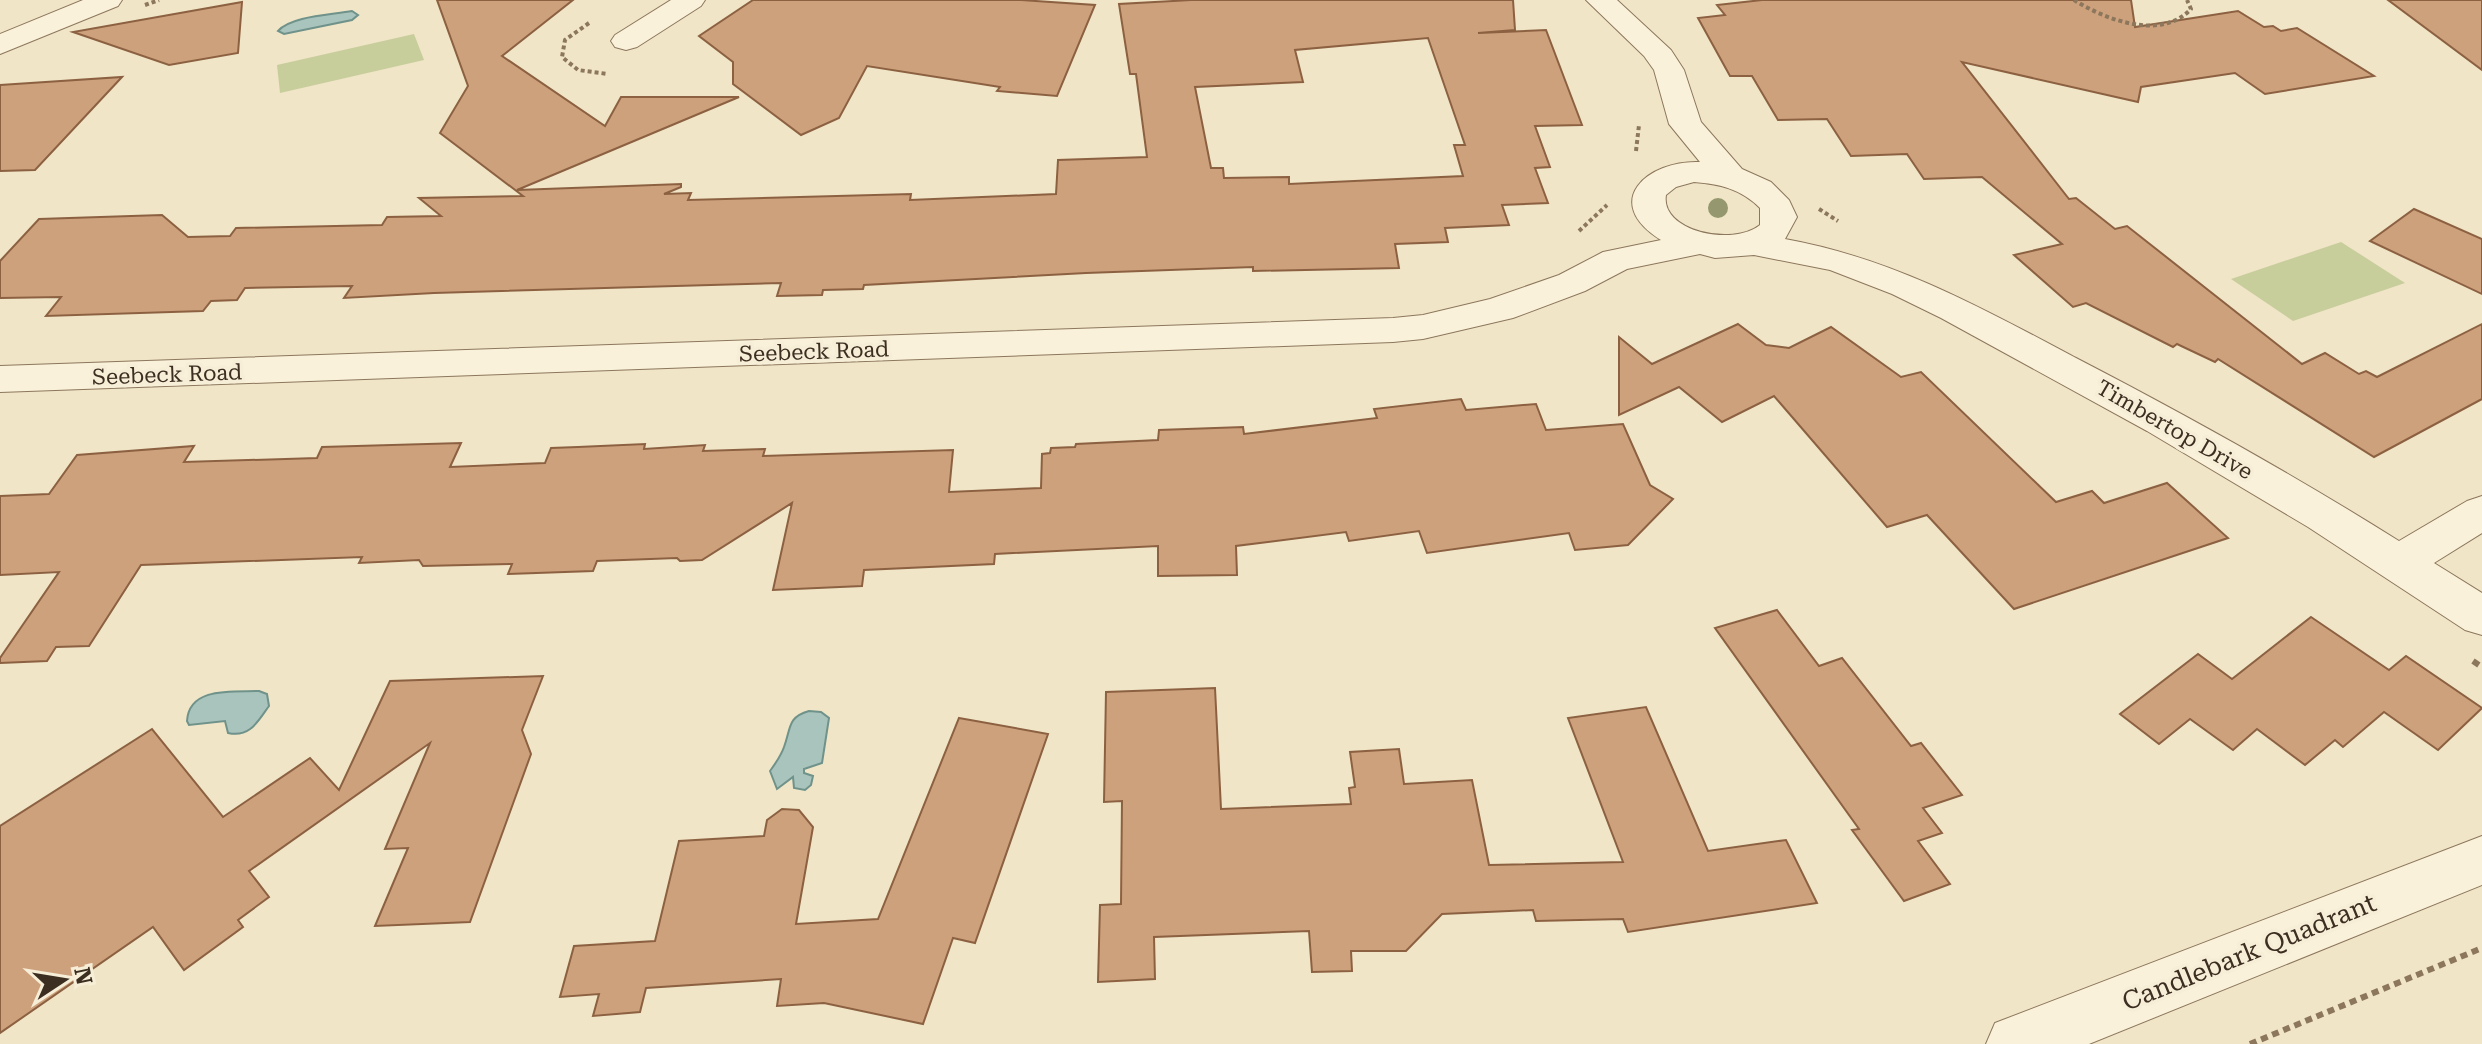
<svg xmlns="http://www.w3.org/2000/svg" width="2482" height="1044" font-family="'Roboto Serif',serif">
	<style>
		.green { fill: #c7ce9b }
		.water { fill: #a9c4bc; stroke: #6f928a; stroke-width: 2 }
		.building { fill: #cea17d; stroke: #8c6141; stroke-width: 2; fill-rule: evenodd }
		.lines { fill: none; stroke-linecap: round; stroke-linejoin: round }
		.street-casing { stroke: #8c775c; stroke-width: 2 }
		.path-far1 { stroke: #8c775c; stroke-width: 4; stroke-dasharray: 4 3; stroke-linecap: butt }
		.path { stroke: #8c775c; stroke-width: 6; stroke-dasharray: 7 5; stroke-linecap: butt }
		.street { fill: #faf1db; fill-rule: evenodd }
		.tree { fill: #95986e }
		.labels { text-anchor: middle; stroke-width: 7; stroke-linejoin: round; paint-order: stroke }
		.street-label { font-size: 22px; fill: #3c2e20; stroke: #f7eed7 }
		.near-street-label { font-size: 26px; fill: #3c2e20; stroke: #f7eed7 }
	</style>
	<rect width="100%" height="100%" fill="#f0e5c7"/>
	<g class="green">
		<path d="M 414,34 L 424,60 L 280,93 L 277,65 Z"/>
		<path d="M 2341,242 L 2405,283 L 2293,321 L 2231,279 Z"/>
	</g>
	<g class="water">
		<path d="M 352,11 L 358,15 L 352,20 L 284,34 L 278,31 C 291,16 331,15 352,11 Z"/>
		<path d="M 259,691 L 267,694 L 269,706 C 258,721 250,738 228,733 L 225,721 L 189,725 L 187,721 C 189,686 234,692 259,691 Z"/>
		<path d="M 809,711 L 821,712 L 829,718 L 822,763 L 804,769 L 804,773 L 813,776 L 811,785 L 805,790 L 794,788 L 793,777 L 777,789 L 770,771 C 775,764 781,756 784,747 C 791,729 787,717 809,711 Z"/>
	</g>
	<g class="building">
		<path d="M 437,0 L 573,0 L 502,56 L 605,126 L 621,97 L 739,97 L 517,190 L 681,184 L 681,187 L 664,194 L 691,193 L 688,200 L 911,194 L 910,200 L 1056,194 L 1058,160 L 1147,157 L 1136,74 L 1130,74 L 1119,4 L 1191,0 L 1513,0 L 1515,30 L 1478,33 L 1546,30 L 1582,125 L 1535,126 L 1550,167 L 1535,168 L 1548,203 L 1502,205 L 1509,225 L 1445,228 L 1448,242 L 1395,244 L 1399,268 L 1253,271 L 1253,267 L 1086,273 L 864,285 L 863,289 L 823,290 L 822,295 L 777,296 L 781,283 L 434,293 L 344,298 L 352,286 L 245,288 L 237,300 L 211,301 L 203,311 L 46,316 L 61,297 L 0,298 L 0,261 L 39,219 L 162,215 L 188,237 L 230,236 L 236,228 L 382,225 L 387,217 L 441,216 L 419,198 L 523,196 L 440,133 L 468,86 ZM 1428,38 L 1465,145 L 1454,145 L 1463,176 L 1289,184 L 1289,177 L 1224,178 L 1223,168 L 1211,168 L 1195,87 L 1303,82 L 1295,50 Z"/>
		<path d="M 753,0 L 1021,0 L 1095,5 L 1057,96 L 997,91 L 1000,87 L 867,66 L 839,118 L 801,135 L 733,84 L 733,62 L 699,36 Z"/>
		<path d="M 1762,0 L 2131,0 L 2135,27 L 2238,11 L 2264,27 L 2273,26 L 2281,31 L 2297,28 L 2374,76 L 2265,94 L 2235,73 L 2141,87 L 2138,102 L 1962,62 L 2069,199 L 2076,198 L 2115,229 L 2127,226 L 2302,364 L 2325,353 L 2359,374 L 2366,371 L 2377,377 L 2482,324 L 2482,399 L 2374,457 L 2218,359 L 2215,362 L 2177,344 L 2173,347 L 2086,303 L 2073,307 L 2014,255 L 2062,244 L 1982,177 L 1924,179 L 1907,154 L 1851,156 L 1827,119 L 1778,120 L 1752,76 L 1730,76 L 1698,18 L 1725,15 L 1717,5 Z"/>
		<path d="M 2388,0 L 2482,0 L 2482,70 Z"/>
		<path d="M 242,2 L 238,53 L 169,65 L 73,32 Z"/>
		<path d="M 122,77 L 35,170 L 0,171 L 0,85 Z"/>
		<path d="M 2414,209 L 2482,239 L 2482,294 L 2370,241 Z"/>
		<path d="M 1738,324 L 1766,345 L 1789,348 L 1831,327 L 1901,377 L 1921,372 L 2056,502 L 2092,491 L 2104,503 L 2167,483 L 2228,538 L 2014,609 L 1927,515 L 1887,527 L 1774,396 L 1722,422 L 1679,387 L 1619,415 L 1619,337 L 1652,364 Z"/>
		<path d="M 1461,399 L 1466,410 L 1536,404 L 1546,430 L 1623,424 L 1650,485 L 1673,499 L 1628,545 L 1575,550 L 1569,533 L 1427,553 L 1419,531 L 1349,541 L 1346,532 L 1236,546 L 1237,575 L 1158,576 L 1158,546 L 995,554 L 994,564 L 864,570 L 862,586 L 773,590 L 792,503 L 702,560 L 680,561 L 677,558 L 597,561 L 593,571 L 508,574 L 512,564 L 423,566 L 419,560 L 359,563 L 362,557 L 141,565 L 89,646 L 56,647 L 47,661 L 0,663 L 0,658 L 59,572 L 0,575 L 0,496 L 49,494 L 77,455 L 194,446 L 184,462 L 317,458 L 322,447 L 461,443 L 450,467 L 545,463 L 551,448 L 578,447 L 645,444 L 644,449 L 705,445 L 703,451 L 765,449 L 763,456 L 953,450 L 949,492 L 1041,488 L 1042,454 L 1050,453 L 1051,448 L 1075,447 L 1076,444 L 1158,440 L 1159,430 L 1243,427 L 1244,434 L 1377,418 L 1374,409 Z"/>
		<path d="M 1777,610 L 1819,666 L 1842,658 L 1911,746 L 1921,743 L 1962,795 L 1923,808 L 1942,833 L 1918,841 L 1950,884 L 1904,901 L 1852,830 L 1859,829 L 1715,628 Z"/>
		<path d="M 2311,617 L 2389,670 L 2406,656 L 2482,708 L 2438,750 L 2384,712 L 2343,747 L 2335,740 L 2305,765 L 2257,729 L 2233,750 L 2190,719 L 2159,744 L 2120,714 L 2198,654 L 2232,679 Z"/>
		<path d="M 543,676 L 522,730 L 531,754 L 470,922 L 375,926 L 408,848 L 385,849 L 430,743 L 249,871 L 269,897 L 238,920 L 243,927 L 184,970 L 153,927 L 0,1033 L 0,826 L 152,729 L 223,817 L 310,758 L 339,790 L 390,681 Z"/>
		<path d="M 1215,688 L 1221,809 L 1351,804 L 1349,788 L 1355,787 L 1350,752 L 1399,749 L 1404,784 L 1472,780 L 1489,865 L 1623,862 L 1568,718 L 1646,707 L 1708,851 L 1786,840 L 1817,903 L 1628,932 L 1623,919 L 1536,921 L 1533,910 L 1442,914 L 1406,951 L 1351,951 L 1352,971 L 1312,972 L 1309,931 L 1154,937 L 1155,979 L 1098,982 L 1100,905 L 1121,904 L 1122,801 L 1104,802 L 1106,692 Z"/>
		<path d="M 959,718 L 1048,734 L 975,943 L 953,938 L 923,1024 L 824,1003 L 777,1006 L 781,979 L 646,988 L 640,1012 L 593,1016 L 599,994 L 560,997 L 574,946 L 655,941 L 679,841 L 764,836 L 767,820 L 782,809 L 799,810 L 813,827 L 796,924 L 878,919 Z"/>
	</g>
	<g class="lines">
		<g class="street-casing">
			<g id="street">
				<path d="M 83,0 L 122,0 L 118,6 L 0,54 L 0,34 Z"/>
				<path d="M 671,0 L 705,0 L 701,6 L 637,47 L 626,50 L 615,47 L 611,41 L 615,35 Z"/>
				<path d="M 1586,0 L 1617,0 L 1671,50 L 1684,70 L 1701,122 L 1742,169 L 1771,182 L 1789,200 L 1797,217 L 1785,239 C 1892,258 1982,308 2076,358 C 2186,415 2294,475 2399,541 L 2467,501 L 2482,496 L 2482,533 L 2434,563 L 2482,593 L 2482,635 L 2465,630 L 2308,527 L 2147,431 L 1941,318 L 1892,294 L 1830,270 L 1754,255 L 1715,258 L 1700,254 L 1627,269 L 1585,291 L 1513,318 L 1423,339 L 1393,342 L 0,392 L 0,366 L 1393,318 L 1423,315 L 1490,299 L 1559,275 L 1603,252 L 1661,240 C 1600,202 1647,160 1700,162 L 1669,124 L 1654,70 L 1644,56 ZM 1694,182 C 1720,184 1741,189 1760,208 L 1760,225 C 1732,247 1660,231 1666,195 L 1676,187 Z"/>
				<path d="M 2482,836 L 2482,885 L 2089,1044 L 1986,1044 L 1995,1023 Z"/>
			</g>
		</g>
		<g class="path-far1">
			<path d="M 2074,0 C 2106,20 2161,41 2191,9 L 2187,0"/>
			<path d="M 145,5 L 159,0"/>
			<path d="M 589,23 L 565,40 L 562,57 L 578,70 L 608,74"/>
			<path d="M 1636,151 L 1639,125"/>
			<path d="M 1819,209 L 1838,221"/>
			<path d="M 1579,231 L 1607,205"/>
		</g>
		<g class="path">
			<path d="M 2473,661 L 2482,667"/>
			<path d="M 2250,1044 L 2482,948"/>
		</g>
		<use href="#street" class="street"/>
	</g>
	<circle class="tree" cx="1718" cy="208" r="10"/>
	<g class="labels">
		<g class="street-label">
			<text transform="translate(814 351) rotate(-2)" y="8">Seebeck Road</text>
			<text transform="translate(167 374) rotate(-2)" y="8">Seebeck Road</text>
			<text transform="translate(2175 429) rotate(30)" y="8">Timbertop Drive</text>
		</g>
		<g class="near-street-label">
			<text transform="translate(2249 952) rotate(-22)" y="9">Candlebark Quadrant</text>
		</g>
	</g>
	<g transform="translate(64 980) rotate(78)" stroke="#f7eed7" stroke-width="6" paint-order="stroke">
	<path d="M0-6L14 30L0 20L-14 30Z" fill="#3c2e20"/>
	<text y="-12" font-size="22" font-weight="bold" text-anchor="middle" fill="#3c2e20">N</text>
	</g>
</svg>
